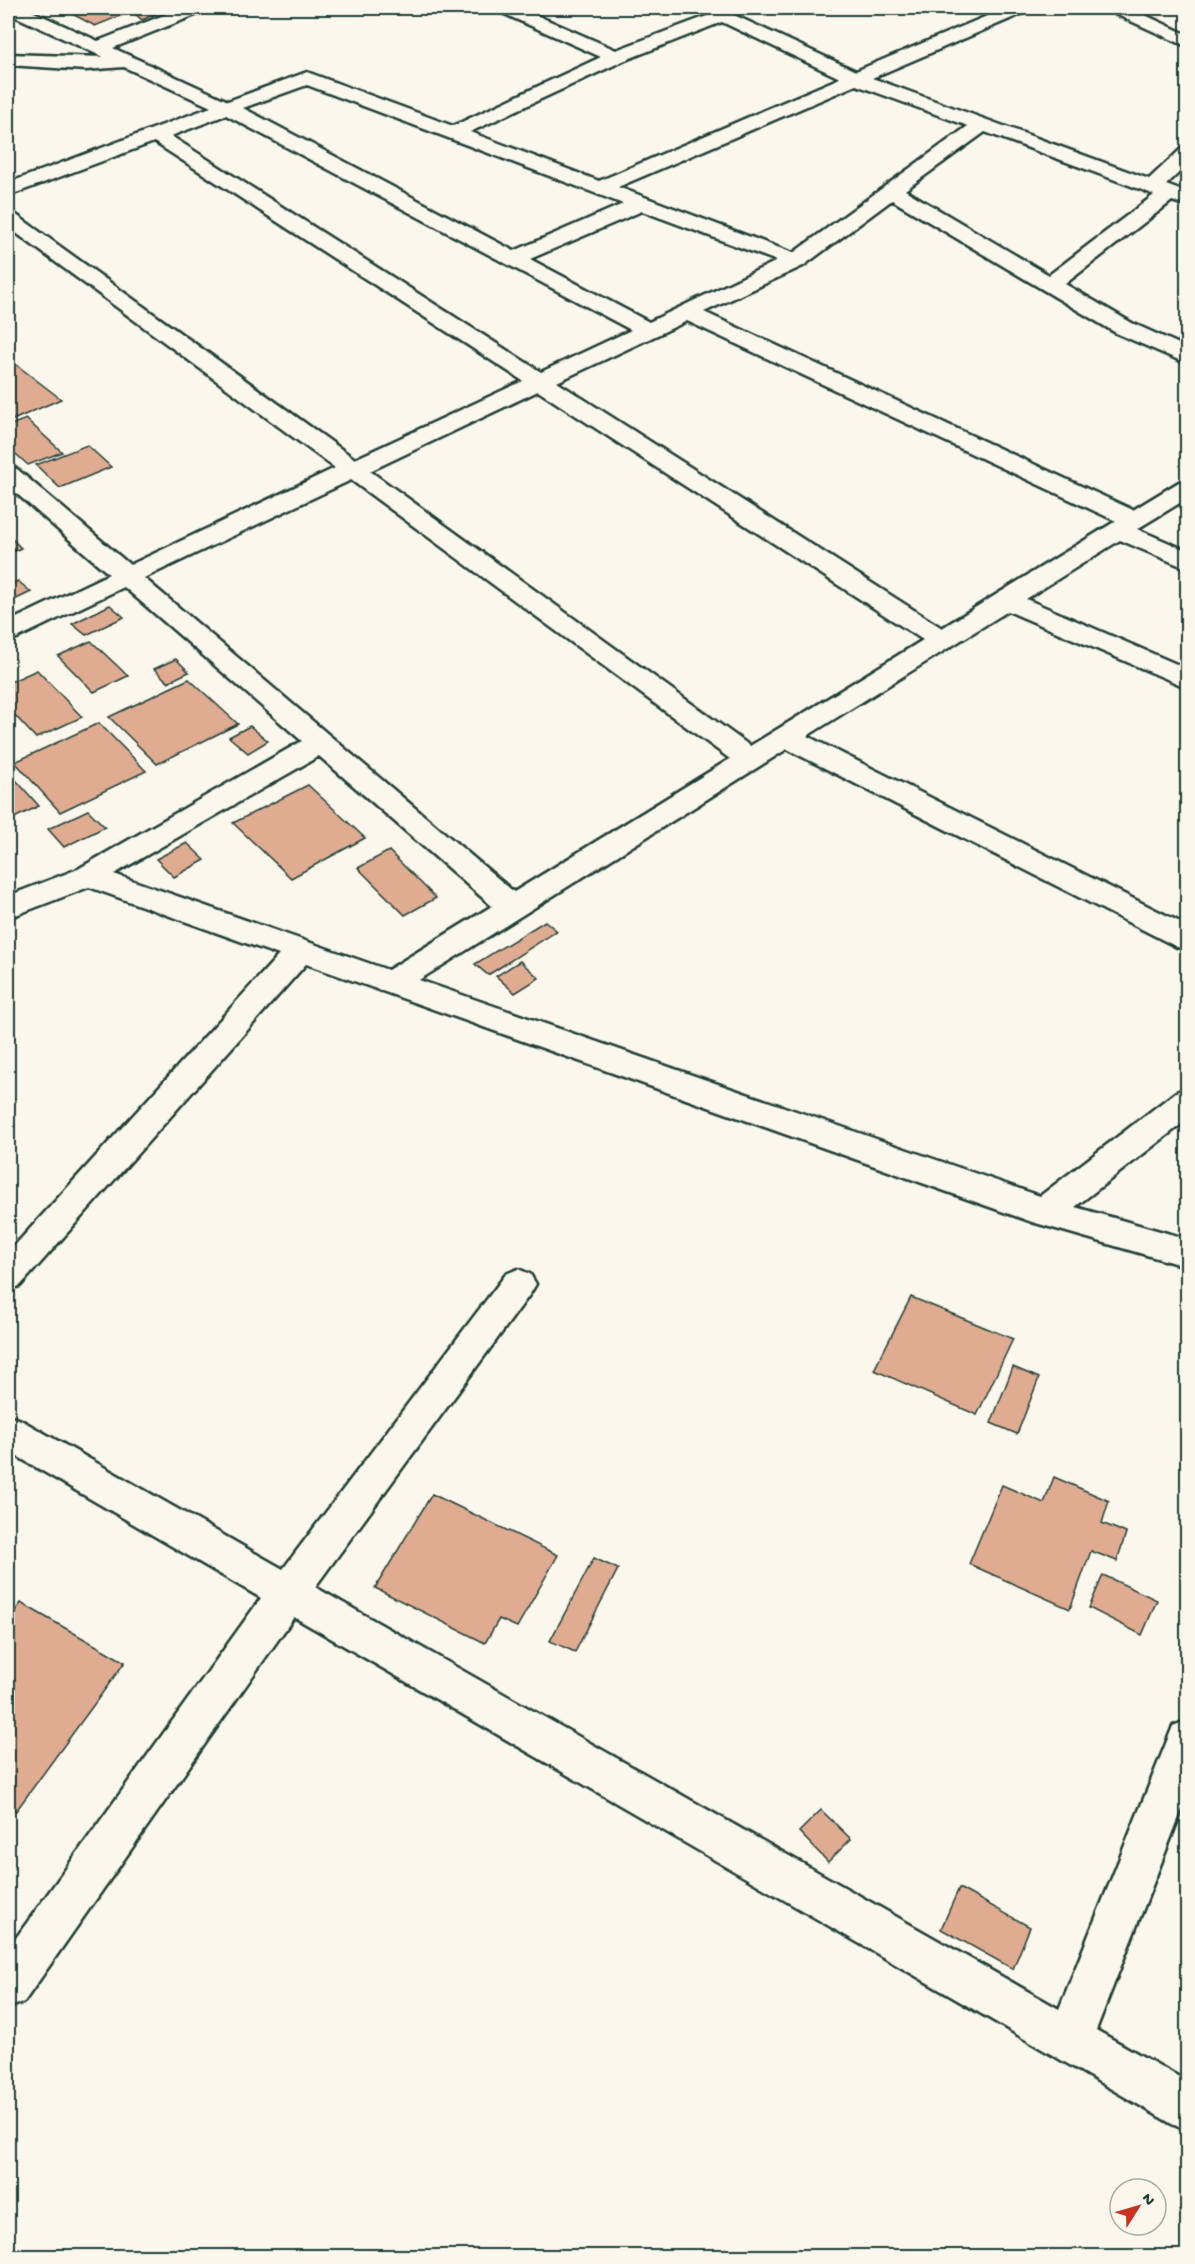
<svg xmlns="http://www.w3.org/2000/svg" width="1195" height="2264" font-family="'Gochi Hand',sans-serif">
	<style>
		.building { fill: #dfac92; stroke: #1f3d34; stroke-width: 1.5 }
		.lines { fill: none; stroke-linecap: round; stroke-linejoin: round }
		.minor-casing { stroke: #1f3d34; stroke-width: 5 }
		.minor { fill: #fbf7ec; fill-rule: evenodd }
	</style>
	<rect width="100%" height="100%" fill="#fbf7ec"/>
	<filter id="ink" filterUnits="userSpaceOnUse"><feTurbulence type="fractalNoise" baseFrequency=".0167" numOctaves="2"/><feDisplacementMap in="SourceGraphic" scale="12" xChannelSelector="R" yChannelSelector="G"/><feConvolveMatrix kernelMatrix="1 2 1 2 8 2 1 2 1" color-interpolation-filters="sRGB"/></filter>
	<g filter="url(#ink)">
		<g class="building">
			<path d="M 61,8 L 145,8 L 156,14 L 142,20 L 132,11 L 95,26 Z"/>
			<path d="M 14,363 L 61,399 L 8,422 L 8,366 Z"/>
			<path d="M 26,419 L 62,452 L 28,465 L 8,447 L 8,426 Z"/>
			<path d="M 87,445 L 111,467 L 60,488 L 36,465 Z"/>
			<path d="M 8,535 L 21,548 L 8,554 Z"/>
			<path d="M 18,581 L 31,592 L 8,603 L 8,586 Z"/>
			<path d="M 110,605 L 124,617 L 86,635 L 72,624 Z"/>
			<path d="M 91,641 L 128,676 L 94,692 L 58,656 Z"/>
			<path d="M 176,659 L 189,672 L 168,682 L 154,669 Z"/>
			<path d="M 37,670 L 82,717 L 36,738 L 8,708 L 8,683 Z"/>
			<path d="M 189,679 L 238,724 L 157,764 L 109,717 Z"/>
			<path d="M 99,723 L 146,771 L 60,812 L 15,762 Z"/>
			<path d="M 250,726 L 268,741 L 248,753 L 229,737 Z"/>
			<path d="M 8,771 L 39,806 L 8,821 Z"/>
			<path d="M 308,785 L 365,838 L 291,878 L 233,823 Z"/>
			<path d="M 88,810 L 105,827 L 64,847 L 48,829 Z"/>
			<path d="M 187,843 L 205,860 L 174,877 L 156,859 Z"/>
			<path d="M 389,851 L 436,898 L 405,915 L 358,868 Z"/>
			<path d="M 545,921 L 557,931 L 488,975 L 475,964 Z"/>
			<path d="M 520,961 L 539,978 L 515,993 L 496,976 Z"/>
			<path d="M 911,1297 L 1013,1339 L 977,1415 L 874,1370 Z"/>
			<path d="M 1013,1367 L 1039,1378 L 1017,1434 L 991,1423 Z"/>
			<path d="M 1054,1477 L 1109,1501 L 1102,1523 L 1126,1533 L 1117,1561 L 1091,1551 L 1070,1609 L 969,1564 L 1002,1485 L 1044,1503 Z"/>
			<path d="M 432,1494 L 558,1555 L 517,1627 L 499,1619 L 485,1643 L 375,1588 Z"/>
			<path d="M 594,1558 L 618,1569 L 575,1652 L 550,1641 Z"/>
			<path d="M 1103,1575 L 1157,1600 L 1142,1635 L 1089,1608 Z"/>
			<path d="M 21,1603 L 125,1662 L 16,1811 L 8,1806 L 8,1620 Z"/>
			<path d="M 821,1810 L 851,1839 L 828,1862 L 799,1832 Z"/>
			<path d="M 959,1888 L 1030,1927 L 1013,1969 L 941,1929 Z"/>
		</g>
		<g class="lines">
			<g class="minor-casing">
				<g id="minor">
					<path d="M 8,8 L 25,8 L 98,41 L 182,8 L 206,8 L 203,12 L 113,48 L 228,101 L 307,72 L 453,126 L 601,57 L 500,12 L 497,8 L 520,8 L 616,50 L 723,10 L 856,71 L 1006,8 L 1029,8 L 1026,12 L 872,78 L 1149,179 L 1181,149 L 1188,147 L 1188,164 L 1166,185 L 1188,193 L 1188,206 L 1172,201 L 1065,284 L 1132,323 L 1188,348 L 1188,364 L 1116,333 L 892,200 L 803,266 L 704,312 L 1133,510 L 1179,482 L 1188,480 L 1188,498 L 1137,529 L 1188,551 L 1188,569 L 1120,540 L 1026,599 L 1188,669 L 1188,688 L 1008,611 L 807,736 L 1188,926 L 1188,950 L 1177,947 L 787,749 L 419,980 L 1040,1196 L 1176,1092 L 1188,1088 L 1188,1119 L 1075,1207 L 1188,1239 L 1188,1267 L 1032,1222 L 306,964 L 20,1286 L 8,1290 L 8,1253 L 279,955 L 89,887 L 8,918 L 8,896 L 78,869 L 302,741 L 124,587 L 17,638 L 8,640 L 8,622 L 109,574 L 8,486 L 8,467 L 17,469 L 130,565 L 335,468 L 8,227 L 8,212 L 15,214 L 355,459 L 523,381 L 154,142 L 8,196 L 8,183 L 211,107 L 124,67 L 86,70 L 8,65 L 8,54 L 103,57 L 8,13 ZM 722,22 L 840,78 L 599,181 L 470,132 L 623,61 ZM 307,85 L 592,192 L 623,204 L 514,251 L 243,108 ZM 856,85 L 968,126 L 793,253 L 618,187 ZM 226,115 L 631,330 L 541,372 L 171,136 ZM 985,132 L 1145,191 L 1154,195 L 1049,275 L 905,190 ZM 642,211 L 777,261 L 649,322 L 530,259 ZM 687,321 L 1116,521 L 942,628 L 557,382 ZM 538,391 L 923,640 L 750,746 L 370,471 ZM 351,480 L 730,759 L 514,892 L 144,578 ZM 319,756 L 492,906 L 388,970 L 114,874 Z"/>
					<path d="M 1108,8 L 1130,8 L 1188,35 L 1188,47 L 1111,12 Z"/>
					<path d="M 518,1269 L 530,1274 L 536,1284 L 530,1294 L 315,1587 L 1059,2009 L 1173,1726 L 1188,1720 L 1188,1794 L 1096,2030 L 1188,2082 L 1188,2131 L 1172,2124 L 294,1617 L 24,2002 L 8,2008 L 8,1949 L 261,1598 L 8,1451 L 8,1416 L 21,1420 L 283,1569 L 506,1274 Z"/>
				</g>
			</g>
			<use href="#minor" class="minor"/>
		</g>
	</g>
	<rect width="1195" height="2264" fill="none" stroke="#fbf7ec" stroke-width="30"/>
	<rect x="15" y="15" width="1165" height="2234" fill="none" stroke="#1f3d34" stroke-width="2" filter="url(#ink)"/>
	<g transform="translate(1138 2207) rotate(53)"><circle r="28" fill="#fbf7ec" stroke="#a3ada2" stroke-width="1.5"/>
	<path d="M0-4.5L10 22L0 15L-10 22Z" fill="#c8321e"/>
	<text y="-9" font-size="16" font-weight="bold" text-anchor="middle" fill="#1f3d34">N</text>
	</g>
</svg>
